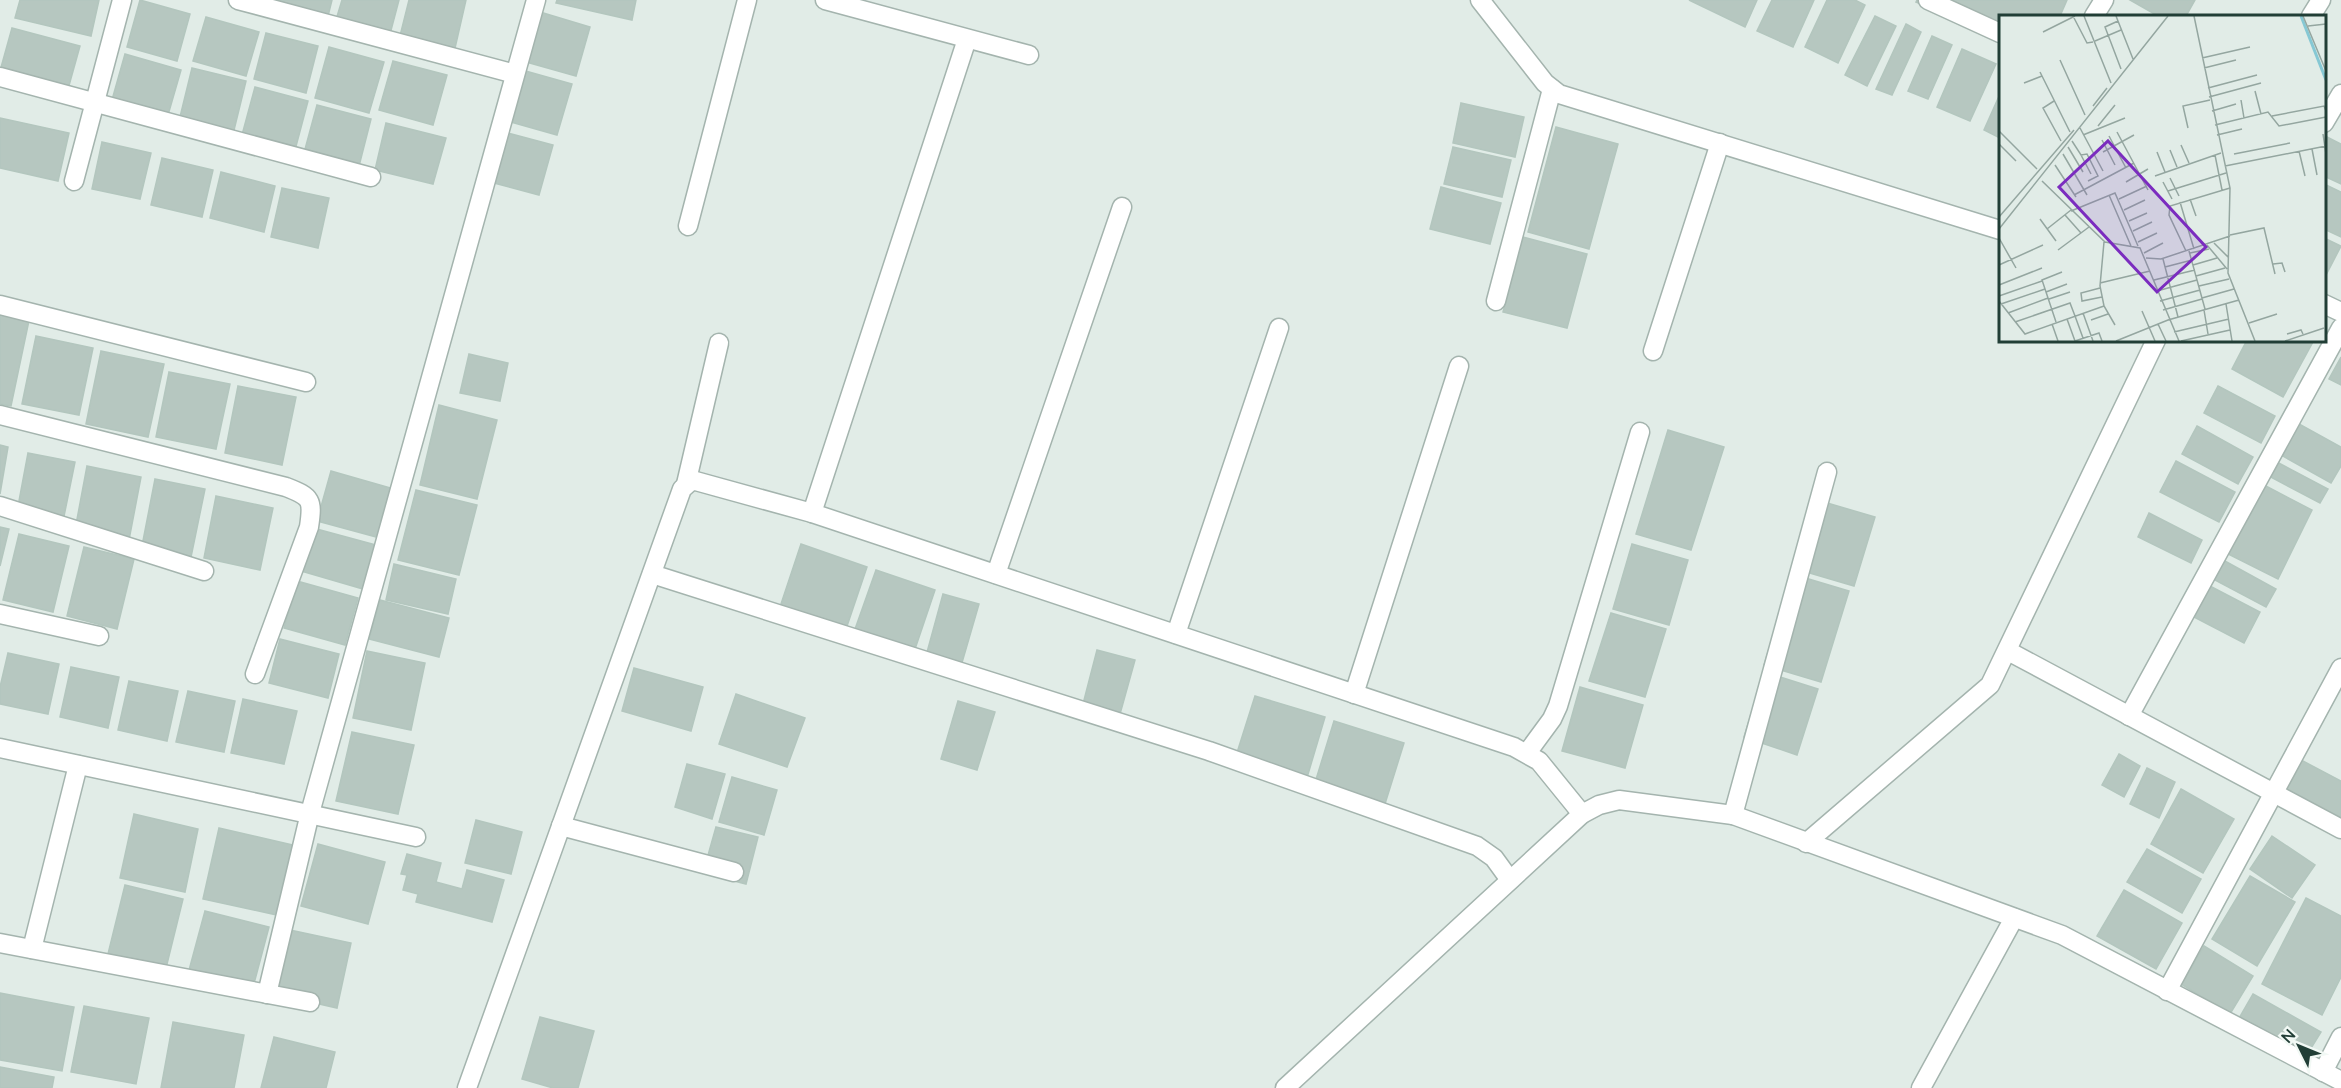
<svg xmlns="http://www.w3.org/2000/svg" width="2341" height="1088" font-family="Mulish,sans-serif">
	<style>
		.building { fill: #b6c7c0; stroke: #b3c6be; stroke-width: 1.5 }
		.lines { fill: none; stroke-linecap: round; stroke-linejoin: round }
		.minor-casing { stroke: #a4b4ae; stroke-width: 21 }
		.minor { stroke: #fff; stroke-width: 18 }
		.inset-river { fill: none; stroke: #86c8d4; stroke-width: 3 }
		.inset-road { fill: none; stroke: #94a6a0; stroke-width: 1.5 }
		.view { fill: #7b2cbf; fill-opacity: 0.15; stroke: #7b2cbf; stroke-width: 3 }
		.inset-edge { fill: none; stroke: #213e36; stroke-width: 3 }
	</style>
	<rect width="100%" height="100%" fill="#e1ece7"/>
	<g class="building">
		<path d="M 20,0 L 99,0 L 91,36 L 15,18 Z"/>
		<path d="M 140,0 L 190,14 L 177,61 L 127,47 Z"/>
		<path d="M 274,0 L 332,0 L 328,16 L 274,3 Z"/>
		<path d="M 342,0 L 399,0 L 390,34 L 336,20 Z"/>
		<path d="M 409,0 L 466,0 L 455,48 L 400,36 Z"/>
		<path d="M 557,0 L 636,0 L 632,20 L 556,3 Z"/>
		<path d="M 1689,0 L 1757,0 L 1745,27 Z"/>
		<path d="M 1772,0 L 1814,0 L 1793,47 L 1757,31 Z"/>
		<path d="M 1827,0 L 1855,0 L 1865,5 L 1838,63 L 1805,47 Z"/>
		<path d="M 1917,0 L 2067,0 L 2060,16 L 2000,16 L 2000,36 L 1916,2 Z"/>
		<path d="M 2130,0 L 2195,0 L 2186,16 L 2158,16 Z"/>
		<path d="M 540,12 L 590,27 L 576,76 L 526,62 Z"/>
		<path d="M 1875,16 L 1896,26 L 1867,86 L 1845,75 Z"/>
		<path d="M 206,17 L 259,32 L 246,76 L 193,61 Z"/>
		<path d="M 1906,24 L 1921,32 L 1892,95 L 1876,89 Z"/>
		<path d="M 12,28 L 80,46 L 68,89 L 0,71 Z"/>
		<path d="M 266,33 L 318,46 L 306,93 L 254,79 Z"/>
		<path d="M 1932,36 L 1952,45 L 1928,99 L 1908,91 Z"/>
		<path d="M 329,47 L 384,62 L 369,113 L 315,98 Z"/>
		<path d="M 1962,49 L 1996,64 L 1970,121 L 1937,107 Z"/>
		<path d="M 125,54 L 181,70 L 168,115 L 112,100 Z"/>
		<path d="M 393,61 L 447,75 L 433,125 L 379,110 Z"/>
		<path d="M 192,68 L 246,81 L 234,130 L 180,117 Z"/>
		<path d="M 522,70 L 572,84 L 557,135 L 507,121 Z"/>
		<path d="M 255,87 L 308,101 L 295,150 L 242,135 Z"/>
		<path d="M 2000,94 L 2000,138 L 1984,130 Z"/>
		<path d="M 1461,103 L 1524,117 L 1515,157 L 1453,143 Z"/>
		<path d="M 317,105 L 371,119 L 359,166 L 304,153 Z"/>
		<path d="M 0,118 L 69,133 L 58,181 L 0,168 Z"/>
		<path d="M 386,123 L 446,138 L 433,184 L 375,170 Z"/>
		<path d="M 1556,127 L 1618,144 L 1589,249 L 1528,232 Z"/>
		<path d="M 504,132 L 553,145 L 539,195 L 490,182 Z"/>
		<path d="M 2327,137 L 2341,144 L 2341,184 L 2324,176 Z"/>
		<path d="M 102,142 L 151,153 L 140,199 L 92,189 Z"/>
		<path d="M 1453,147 L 1511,160 L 1502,197 L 1444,184 Z"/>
		<path d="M 162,158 L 213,170 L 202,217 L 151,205 Z"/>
		<path d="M 221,172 L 275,186 L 264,232 L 210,218 Z"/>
		<path d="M 2324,184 L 2341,192 L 2341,237 L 2324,229 Z"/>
		<path d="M 1441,187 L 1501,203 L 1490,244 L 1430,229 Z"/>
		<path d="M 282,188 L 329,198 L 318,248 L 271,237 Z"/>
		<path d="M 1523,237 L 1587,254 L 1567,328 L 1503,312 Z"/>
		<path d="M 2324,238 L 2341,246 L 2325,277 L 2324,277 Z"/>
		<path d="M 0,305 L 31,311 L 11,406 L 0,404 Z"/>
		<path d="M 36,336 L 93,348 L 79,415 L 22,404 Z"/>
		<path d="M 2247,340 L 2314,340 L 2283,397 L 2232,369 Z"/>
		<path d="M 101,351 L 164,364 L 148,437 L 86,424 Z"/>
		<path d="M 469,354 L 508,363 L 500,401 L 460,393 Z"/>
		<path d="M 2341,357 L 2341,385 L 2329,379 Z"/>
		<path d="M 169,372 L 230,384 L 216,449 L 156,437 Z"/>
		<path d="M 238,386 L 296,397 L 282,465 L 225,453 Z"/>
		<path d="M 2218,386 L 2275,416 L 2261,443 L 2204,413 Z"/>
		<path d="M 439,405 L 497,420 L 477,499 L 420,485 Z"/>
		<path d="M 2299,424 L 2341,447 L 2341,466 L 2331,483 L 2281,455 Z"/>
		<path d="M 2197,426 L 2253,457 L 2238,484 L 2182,454 Z"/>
		<path d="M 1668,430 L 1724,447 L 1691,550 L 1636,534 Z"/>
		<path d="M 0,445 L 8,447 L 0,494 Z"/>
		<path d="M 28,453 L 75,462 L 62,526 L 16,517 Z"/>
		<path d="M 2273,460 L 2328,489 L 2320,503 L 2265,474 Z"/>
		<path d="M 2176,461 L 2235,492 L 2219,522 L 2160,492 Z"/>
		<path d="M 87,466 L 141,477 L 129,540 L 75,530 Z"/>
		<path d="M 331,471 L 394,489 L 380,538 L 317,521 Z"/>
		<path d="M 155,479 L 205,489 L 191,557 L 142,546 Z"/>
		<path d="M 2262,484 L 2312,510 L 2278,579 L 2228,554 Z"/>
		<path d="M 416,490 L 477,505 L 459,575 L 398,560 Z"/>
		<path d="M 216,496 L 273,508 L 260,570 L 204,558 Z"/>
		<path d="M 1817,500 L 1875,517 L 1854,586 L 1796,569 Z"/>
		<path d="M 2149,513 L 2202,540 L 2191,563 L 2138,537 Z"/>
		<path d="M 0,527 L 9,529 L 0,566 Z"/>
		<path d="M 313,528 L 376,545 L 363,589 L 301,571 Z"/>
		<path d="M 19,534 L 69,546 L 53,612 L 3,600 Z"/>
		<path d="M 801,544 L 867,567 L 846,629 L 780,607 Z"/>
		<path d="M 1632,544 L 1688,560 L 1669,625 L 1613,609 Z"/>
		<path d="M 84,547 L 134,559 L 117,629 L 67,616 Z"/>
		<path d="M 2223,560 L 2276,589 L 2266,607 L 2213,579 Z"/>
		<path d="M 394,564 L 456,579 L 448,614 L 386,600 Z"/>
		<path d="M 876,570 L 935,590 L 914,652 L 854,632 Z"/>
		<path d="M 1792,574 L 1849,591 L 1821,682 L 1764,665 Z"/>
		<path d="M 297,581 L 358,598 L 345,645 L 284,628 Z"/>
		<path d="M 2206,584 L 2260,612 L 2244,643 L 2190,615 Z"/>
		<path d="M 943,594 L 979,604 L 961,666 L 926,656 Z"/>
		<path d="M 380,600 L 449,618 L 439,657 L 369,639 Z"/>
		<path d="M 1611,613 L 1666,629 L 1645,697 L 1589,681 Z"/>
		<path d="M 280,639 L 339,654 L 328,698 L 269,683 Z"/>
		<path d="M 1097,650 L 1135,660 L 1120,714 L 1083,704 Z"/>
		<path d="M 367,651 L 425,663 L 411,730 L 353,718 Z"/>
		<path d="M 8,653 L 59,664 L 48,714 L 0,704 L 0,687 Z"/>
		<path d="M 71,667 L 119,677 L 108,728 L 60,717 Z"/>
		<path d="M 634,668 L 703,687 L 691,731 L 622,711 Z"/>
		<path d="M 1764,672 L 1818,689 L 1797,755 L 1744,737 Z"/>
		<path d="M 129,681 L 178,691 L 167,741 L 118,730 Z"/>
		<path d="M 1580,687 L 1643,705 L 1625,768 L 1562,751 Z"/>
		<path d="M 188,691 L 235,701 L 224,752 L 176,742 Z"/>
		<path d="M 736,694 L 805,718 L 787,767 L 719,744 Z"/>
		<path d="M 1255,696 L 1325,717 L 1306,781 L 1235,759 Z"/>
		<path d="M 243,699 L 297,711 L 284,764 L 231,753 Z"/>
		<path d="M 958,701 L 995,712 L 977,770 L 941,759 Z"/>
		<path d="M 1334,721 L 1404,743 L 1384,807 L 1314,786 Z"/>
		<path d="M 352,732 L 414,745 L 398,814 L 336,801 Z"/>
		<path d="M 2119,754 L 2140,766 L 2124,797 L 2102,785 Z"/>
		<path d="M 2301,760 L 2341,781 L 2341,816 L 2333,832 L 2278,804 Z"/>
		<path d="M 687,764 L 725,774 L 712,819 L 675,807 Z"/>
		<path d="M 2147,768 L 2175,782 L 2159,818 L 2130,804 Z"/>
		<path d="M 732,777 L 777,790 L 764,835 L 719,822 Z"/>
		<path d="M 2181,789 L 2234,819 L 2203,873 L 2151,844 Z"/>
		<path d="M 134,814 L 198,829 L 185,892 L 120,878 Z"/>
		<path d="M 476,820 L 522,832 L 511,874 L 465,863 Z"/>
		<path d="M 716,827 L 758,837 L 746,884 L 703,873 Z"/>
		<path d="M 219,828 L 293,845 L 277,915 L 203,899 Z"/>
		<path d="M 2272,836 L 2315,865 L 2292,898 L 2250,869 Z"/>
		<path d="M 318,844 L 385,862 L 368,924 L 301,906 Z"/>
		<path d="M 2147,849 L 2201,879 L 2182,913 L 2127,882 Z"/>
		<path d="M 407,854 L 441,863 L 436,882 L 462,889 L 467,870 L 504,880 L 492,922 L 416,902 L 418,894 L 403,890 L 407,875 L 401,874 Z"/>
		<path d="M 2250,876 L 2295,902 L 2257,966 L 2212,939 Z"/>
		<path d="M 125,885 L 183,899 L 166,968 L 108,954 Z"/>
		<path d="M 2124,890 L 2182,923 L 2156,969 L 2097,936 Z"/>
		<path d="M 2306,898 L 2341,916 L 2341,977 L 2322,1015 L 2262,984 Z"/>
		<path d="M 205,911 L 269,927 L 252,991 L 188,974 Z"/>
		<path d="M 290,930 L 351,943 L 337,1008 L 275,994 Z"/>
		<path d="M 2204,946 L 2253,976 L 2230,1014 L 2181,984 Z"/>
		<path d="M 0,993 L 74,1007 L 62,1071 L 0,1060 Z"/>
		<path d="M 2253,994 L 2321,1032 L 2305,1058 L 2238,1020 Z"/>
		<path d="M 84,1006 L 149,1018 L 136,1084 L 71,1072 Z"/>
		<path d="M 540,1017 L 594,1031 L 578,1088 L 553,1088 L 522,1079 Z"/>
		<path d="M 173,1022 L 244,1035 L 234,1088 L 161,1088 Z"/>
		<path d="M 274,1037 L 335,1052 L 326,1088 L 261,1088 Z"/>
		<path d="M 0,1067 L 54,1077 L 52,1088 L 0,1088 Z"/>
	</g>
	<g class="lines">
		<g class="minor-casing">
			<g id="minor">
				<path d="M 238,0 L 515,74"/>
				<path d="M 825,0 L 1029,55"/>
				<path d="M 1480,0 L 1545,83 L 1559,94 L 2000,230"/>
				<path d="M 1928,0 L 2000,33"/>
				<path d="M 2094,16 L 2104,0"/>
				<path d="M 2311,16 L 2321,0"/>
				<path d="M 0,77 L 371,177"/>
				<path d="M 2324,123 L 2341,94"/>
				<path d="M 74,181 L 122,0"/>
				<path d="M 688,226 L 747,0"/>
				<path d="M 1496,301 L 1552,89"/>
				<path d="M 2324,304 L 2341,312"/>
				<path d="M 0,305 L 306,382"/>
				<path d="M 1653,351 L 1720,143"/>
				<path d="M 0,415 L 286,487 C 312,497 313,500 309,527 L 255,674"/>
				<path d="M 686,484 L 719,343"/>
				<path d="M 0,506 L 204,571"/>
				<path d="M 812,513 L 967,39"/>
				<path d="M 652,574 L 1209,751 L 1477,846 L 1494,858 L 1510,880"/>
				<path d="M 996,574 L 1122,207"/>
				<path d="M 0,614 L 99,636"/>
				<path d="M 1176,634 L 1279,328"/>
				<path d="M 2008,651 L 2341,829"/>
				<path d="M 1354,694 L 1459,366"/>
				<path d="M 2129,716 L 2341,328"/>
				<path d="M 0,748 L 416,837"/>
				<path d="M 1527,753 L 1552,719 L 1558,706 L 1640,432"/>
				<path d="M 1733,815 L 1827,472"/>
				<path d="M 561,826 L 734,872"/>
				<path d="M 1806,843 L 1990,685 L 2156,340"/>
				<path d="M 0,943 L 310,1002"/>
				<path d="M 32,949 L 78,765"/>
				<path d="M 2167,991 L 2341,668"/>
				<path d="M 267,994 L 310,813 L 536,0"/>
				<path d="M 2323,1072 L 2341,1037"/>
				<path d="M 467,1088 L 682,489 L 692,480 L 812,513 L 1514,747 L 1539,761 L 1582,814"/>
				<path d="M 1285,1088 L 1582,814 L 1599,805 L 1619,800 L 1733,815 L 2062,935 L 2341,1081"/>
				<path d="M 1921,1088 L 2014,918"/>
			</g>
		</g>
		<use href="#minor" class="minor"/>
	</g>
	<g transform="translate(1999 15)">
		<rect width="327" height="327" fill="#e1ece7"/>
		<path class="inset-river" d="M 302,1 L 327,65"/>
		<path class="inset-road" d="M 74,1 L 88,28 L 94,27M 85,1 L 112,68M 117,1 L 134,44M 195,1 L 231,173 L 229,258 L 256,326M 304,1 L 327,56M 119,6 L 106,12 L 122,54M 309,11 L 327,9M 44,17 L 76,1M 96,26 L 122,15M 203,43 L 251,32M 61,45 L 86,100M 205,53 L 237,45M 41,57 L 71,117M 25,68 L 43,61M 209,73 L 258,60M 256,76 L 262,99M 210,82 L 262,68M 242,85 L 245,103M 55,86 L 44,93 L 62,126M 94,91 L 108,73M 213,96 L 237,89M 273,101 L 325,91 L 327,96M 216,110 L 269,97 L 280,111 L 327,102M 99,111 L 116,90M 81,113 L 104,156M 189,113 L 184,91 L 211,85M 0,116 L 38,154M 118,117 L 149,175M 324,119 L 327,139M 84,120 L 126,103M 218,120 L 243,114M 110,121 L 127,153M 103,125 L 116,150M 73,126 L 82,140 L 88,139 L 99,161 L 89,166M 0,129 L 17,146M 182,130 L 190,148M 69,132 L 84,157M 313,134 L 318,160M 171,135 L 178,152M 300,136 L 306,161M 104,137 L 135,120M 158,137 L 166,157M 64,139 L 88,180M 235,139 L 291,128M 82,140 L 92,159M 216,140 L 223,175M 56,150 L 77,182M 226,151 L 327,131M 156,161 L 222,138M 171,163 L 180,181M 43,166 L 106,227 L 141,233 L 180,326M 127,167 L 149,154M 164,167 L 173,184M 169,176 L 227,158M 75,180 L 135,148M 110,180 L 132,231M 120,184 L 148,171M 191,184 L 197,201M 181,187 L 195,234M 125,195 L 146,185M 72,196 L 116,178 L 139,231M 66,200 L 82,218M 0,202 L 75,115M 41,204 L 57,226M 130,206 L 148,198M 0,214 L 169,1M 48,214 L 72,195M 134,216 L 153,207M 231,220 L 265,213 L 276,259M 0,223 L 17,253M 105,227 L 101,271 L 105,291 L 116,310M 139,227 L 158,218M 215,228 L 229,242M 208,230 L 228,254M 59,235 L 90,212M 187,236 L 170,200 L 171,191 L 231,173M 190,236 L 206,294M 145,238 L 164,228M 191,238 L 210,234M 147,243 L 162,244 L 231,221M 164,244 L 179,302M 274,249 L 283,248 L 286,257M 0,250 L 44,230M 194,250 L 218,243M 166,252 L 193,245M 197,261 L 226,253M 155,265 L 196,255M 101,268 L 151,256M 0,270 L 43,253M 200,271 L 230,264M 101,273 L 82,278 L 83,286 L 103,282M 158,276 L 198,265M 47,277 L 68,269M 0,281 L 43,266M 203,283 L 235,274M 50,284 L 71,277M 0,286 L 26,319 L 105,291M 161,286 L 201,275M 2,289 L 46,274M 227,289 L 233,326M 164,295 L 203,284M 205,295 L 209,319M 143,296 L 156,326M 9,298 L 49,283M 84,298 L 94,326M 76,301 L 84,323M 68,304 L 76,326M 92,305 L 109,299M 16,307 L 71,288 L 76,301M 57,307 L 43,265 L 63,257M 250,308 L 278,299M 53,309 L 59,326M 159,309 L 167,326M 175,317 L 230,304M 288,319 L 302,315 L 304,319M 76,326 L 100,318 L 103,326M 117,326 L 169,305 L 240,285M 182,326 L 231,315M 286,326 L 325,313"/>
		<path class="view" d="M 109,126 L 207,232 L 158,277 L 60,172 Z"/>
		<rect width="327" height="327" class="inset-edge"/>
	</g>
	<g transform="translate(2299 1046) rotate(313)" stroke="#f2f9f5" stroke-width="4.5" paint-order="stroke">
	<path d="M0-4.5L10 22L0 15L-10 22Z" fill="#213e36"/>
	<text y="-9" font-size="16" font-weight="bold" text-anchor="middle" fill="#213e36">N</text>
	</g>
</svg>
